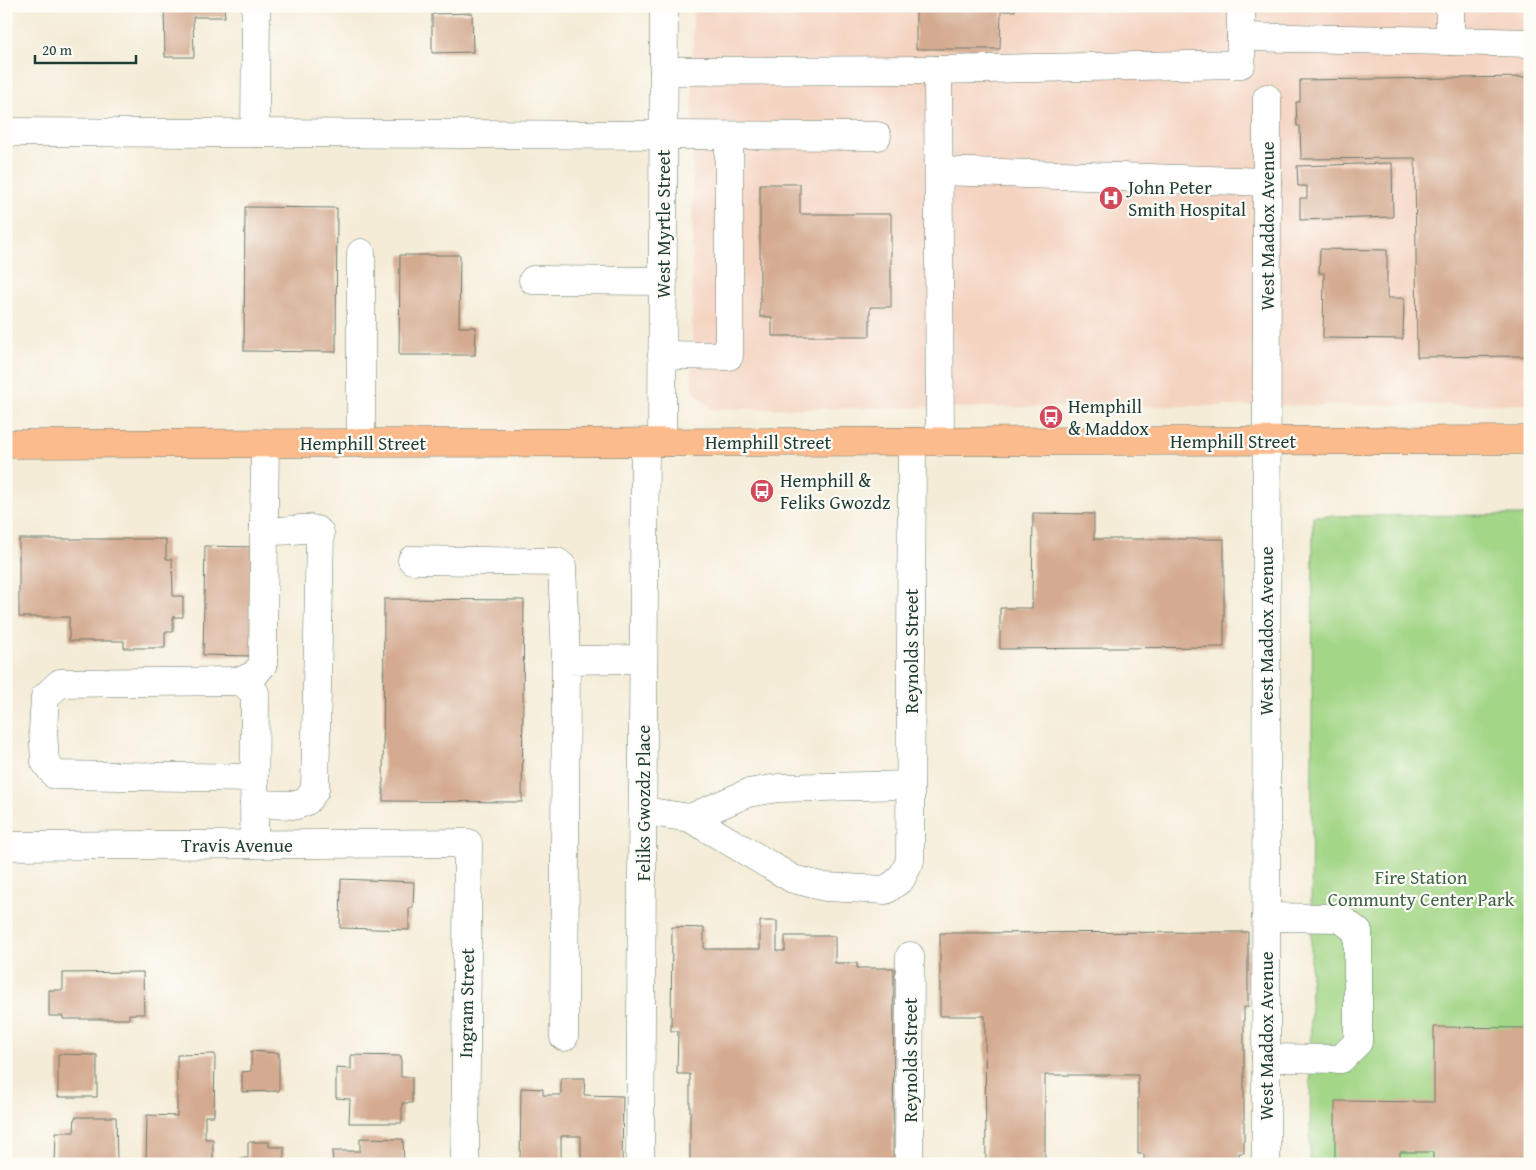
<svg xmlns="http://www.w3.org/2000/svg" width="1536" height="1170" font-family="'Gentium Book Plus',serif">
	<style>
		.built { fill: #f4d3c0 }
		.green { fill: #a3d686; stroke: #618a5d }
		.building { fill: #d4aa90 }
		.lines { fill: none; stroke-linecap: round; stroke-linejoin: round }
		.minor-casing { stroke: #6a7a6d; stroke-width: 29 }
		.major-casing { stroke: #6a7a6d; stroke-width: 29 }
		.minor { stroke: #fff; stroke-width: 28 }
		.major { stroke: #fbbb8d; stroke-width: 28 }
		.labels { text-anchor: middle; stroke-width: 4.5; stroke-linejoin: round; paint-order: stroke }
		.poi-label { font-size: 19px; fill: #1f3d34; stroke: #fdfcf7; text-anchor: start }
		.street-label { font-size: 19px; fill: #1f3d34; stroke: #fdfcf7 }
		.park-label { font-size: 19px; fill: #406348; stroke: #fdfcf7 }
	</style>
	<rect width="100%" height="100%" fill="#fdfcf7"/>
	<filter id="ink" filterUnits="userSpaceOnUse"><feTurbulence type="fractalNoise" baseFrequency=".02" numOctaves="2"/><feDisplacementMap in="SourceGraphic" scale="10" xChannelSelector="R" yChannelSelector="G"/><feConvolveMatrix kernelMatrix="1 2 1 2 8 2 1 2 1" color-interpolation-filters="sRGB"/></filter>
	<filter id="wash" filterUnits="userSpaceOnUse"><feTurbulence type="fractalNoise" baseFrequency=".0096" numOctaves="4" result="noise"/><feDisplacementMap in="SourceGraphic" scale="20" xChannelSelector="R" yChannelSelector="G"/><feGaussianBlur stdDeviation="1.12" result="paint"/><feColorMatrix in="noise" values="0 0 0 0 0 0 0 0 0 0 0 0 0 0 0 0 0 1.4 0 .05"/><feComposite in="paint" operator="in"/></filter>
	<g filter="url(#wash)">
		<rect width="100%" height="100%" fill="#f4ecd7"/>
		<path class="built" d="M 693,6 L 1530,6 L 1530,404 L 712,409 L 692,390 Z"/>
		<path class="green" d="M 1530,515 L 1530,1164 L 1310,1164 L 1313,516 Z"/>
		<g id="blocks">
			<g class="building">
				<path d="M 164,6 L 224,6 L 225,17 L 193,17 L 194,57 L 165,57 Z"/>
				<path d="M 863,6 L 1015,6 L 1015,11 L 1001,11 L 1000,49 L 916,49 L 916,9 L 863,8 Z"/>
				<path d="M 472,13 L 473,52 L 432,53 L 432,14 Z"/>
				<path d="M 1530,77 L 1530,356 L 1417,357 L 1415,158 L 1301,159 L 1300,126 L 1297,126 L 1296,102 L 1300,102 L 1300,80 Z"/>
				<path d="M 1392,163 L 1393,217 L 1300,220 L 1300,198 L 1307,198 L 1307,186 L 1298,186 L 1297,166 Z"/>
				<path d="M 760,184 L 800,184 L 800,214 L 891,214 L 891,307 L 870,307 L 870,336 L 772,336 L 772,317 L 760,317 Z"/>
				<path d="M 245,207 L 337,208 L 336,352 L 244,351 Z"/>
				<path d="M 1320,249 L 1387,250 L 1387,298 L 1404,298 L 1403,339 L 1323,338 L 1324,273 L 1319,273 Z"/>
				<path d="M 400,255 L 460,255 L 459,327 L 476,327 L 475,355 L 399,355 Z"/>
				<path d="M 1033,513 L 1094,514 L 1094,539 L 1224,539 L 1224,647 L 1000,649 L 1000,608 L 1032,608 Z"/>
				<path d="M 19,539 L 166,539 L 166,559 L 172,559 L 173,596 L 183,596 L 183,617 L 173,617 L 173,632 L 165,632 L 165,648 L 124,648 L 124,641 L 69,641 L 69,617 L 19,617 Z"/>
				<path d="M 205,546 L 255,547 L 253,656 L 203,655 Z"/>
				<path d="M 384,599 L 524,600 L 522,802 L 383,801 Z"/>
				<path d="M 341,879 L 414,882 L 413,908 L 409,908 L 409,930 L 340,928 Z"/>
				<path d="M 760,921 L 777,921 L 777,951 L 785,951 L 785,936 L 835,936 L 835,963 L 857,963 L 857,968 L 894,968 L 893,1164 L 690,1164 L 690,1074 L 677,1074 L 678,1031 L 671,1031 L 672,927 L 704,928 L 704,949 L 760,949 Z"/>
				<path d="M 1248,932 L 1248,1007 L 1244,1007 L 1244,1153 L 1239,1153 L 1239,1164 L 1144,1164 L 1144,1154 L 1138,1154 L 1138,1075 L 1045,1075 L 1045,1164 L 986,1164 L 985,1016 L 940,1016 L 940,933 Z"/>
				<path d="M 143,972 L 144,1014 L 129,1014 L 129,1019 L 63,1019 L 63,1016 L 49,1016 L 49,990 L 63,990 L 63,973 Z"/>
				<path d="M 1434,1027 L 1530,1028 L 1530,1164 L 1433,1164 L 1433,1152 L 1400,1152 L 1400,1164 L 1335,1164 L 1335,1101 L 1434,1102 Z"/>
				<path d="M 251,1051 L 279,1053 L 279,1091 L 242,1092 L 242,1072 L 251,1071 Z"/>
				<path d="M 58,1054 L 97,1055 L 97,1097 L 58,1097 Z"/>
				<path d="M 215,1054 L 214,1116 L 205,1116 L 205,1139 L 213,1139 L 213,1164 L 146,1164 L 147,1115 L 177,1116 L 177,1055 Z"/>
				<path d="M 351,1055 L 401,1056 L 401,1077 L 412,1077 L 412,1103 L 402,1103 L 402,1123 L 349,1123 L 350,1099 L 336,1098 L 336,1068 L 351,1069 Z"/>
				<path d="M 561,1078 L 585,1078 L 584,1095 L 623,1096 L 622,1164 L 581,1164 L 581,1136 L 561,1136 L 561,1164 L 520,1164 L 521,1088 L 543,1089 L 543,1095 L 561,1095 Z"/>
				<path d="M 75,1117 L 116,1117 L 117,1164 L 55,1164 L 56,1132 L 74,1132 Z"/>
				<path d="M 360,1138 L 403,1139 L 404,1164 L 333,1164 L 332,1151 L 360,1151 Z"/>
				<path d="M 248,1142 L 269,1142 L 269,1147 L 284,1147 L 284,1164 L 240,1164 L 240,1158 L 248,1158 Z"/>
			</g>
		</g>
	</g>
	<g filter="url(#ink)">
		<use href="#blocks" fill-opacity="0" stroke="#6a7a6d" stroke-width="1"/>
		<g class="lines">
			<g class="minor-casing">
				<g id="minor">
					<path d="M 1450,6 L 1450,41 L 1530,43"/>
					<path d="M 1241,37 L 1450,41"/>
					<path d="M 664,71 L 938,70"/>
					<path d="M 6,132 L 877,136"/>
					<path d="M 255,133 L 256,9"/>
					<path d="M 939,171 L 1267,182"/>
					<path d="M 361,253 L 361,443"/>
					<path d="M 533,280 L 663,281"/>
					<path d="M 662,355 L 729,356 L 729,136"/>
					<path d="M 662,442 L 664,6"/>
					<path d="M 940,442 L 938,70 L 1241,64 L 1241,6"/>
					<path d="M 412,560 L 557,562 L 562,566 L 566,660"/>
					<path d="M 241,681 L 254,675 L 263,664 L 264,524"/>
					<path d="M 254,804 L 297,805 L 307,801 L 315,790 L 320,533 C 309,521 277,540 264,524 L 265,443"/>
					<path d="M 644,811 L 690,818 L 793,879 L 825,887 L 886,890 L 901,879 L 910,861 L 912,442"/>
					<path d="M 690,818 L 748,793 L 778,788 L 910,785"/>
					<path d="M 254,844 L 255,693 L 241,681 L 60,683 L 45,697 L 43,730 L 45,762 L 55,775 L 254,778"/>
					<path d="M 6,846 L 468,843 L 465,1164"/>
					<path d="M 1266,917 L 1340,918 L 1358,932 L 1358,1042 L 1341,1059 L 1266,1058"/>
					<path d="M 564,1037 L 566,660 L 643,659"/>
					<path d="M 640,1164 L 645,442"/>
					<path d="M 909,1164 L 910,956"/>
					<path d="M 1266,1164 L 1267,98"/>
				</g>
			</g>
			<g class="major-casing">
				<path id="major" d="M 6,444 L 1530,440"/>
			</g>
			<use href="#minor" class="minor"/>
			<use href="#major" class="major"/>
		</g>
	</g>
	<defs>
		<g id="hospital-disc" transform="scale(1.25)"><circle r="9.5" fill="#d1495b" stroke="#fdfcf7"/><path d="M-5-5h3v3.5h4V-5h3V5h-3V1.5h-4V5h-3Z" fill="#fff"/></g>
		<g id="bus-disc" transform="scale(1.25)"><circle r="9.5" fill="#d1495b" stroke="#fdfcf7"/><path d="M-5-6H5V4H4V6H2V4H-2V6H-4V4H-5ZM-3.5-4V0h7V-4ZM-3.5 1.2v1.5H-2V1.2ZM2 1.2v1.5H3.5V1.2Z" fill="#fff"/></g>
	</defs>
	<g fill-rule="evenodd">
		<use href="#hospital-disc" x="1111" y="198"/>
		<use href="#bus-disc" x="1051" y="417"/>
		<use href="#bus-disc" x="762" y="491"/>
	</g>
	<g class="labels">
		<g class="poi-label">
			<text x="1128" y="194">John Peter<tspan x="1128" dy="22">Smith Hospital</tspan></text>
			<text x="1068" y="413">Hemphill<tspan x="1068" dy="22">&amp; Maddox</tspan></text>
			<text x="780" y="487">Hemphill &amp;<tspan x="780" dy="22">Feliks Gwozdz</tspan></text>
		</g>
		<g class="street-label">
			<text transform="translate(663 224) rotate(-90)" y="7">West Myrtle Street</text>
			<text transform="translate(1267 226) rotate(-90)" y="7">West Maddox Avenue</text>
			<text x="1233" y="448">Hemphill Street</text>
			<text x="768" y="449">Hemphill Street</text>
			<text x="363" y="450">Hemphill Street</text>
			<text transform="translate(1266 631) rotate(-90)" y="7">West Maddox Avenue</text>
			<text transform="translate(911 651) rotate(-90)" y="7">Reynolds Street</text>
			<text transform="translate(643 803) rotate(-90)" y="7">Feliks Gwozdz Place</text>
			<text x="237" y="852">Travis Avenue</text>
			<text transform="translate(466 1003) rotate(-89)" y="7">Ingram Street</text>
			<text transform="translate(1266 1036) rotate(-90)" y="7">West Maddox Avenue</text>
			<text transform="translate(910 1060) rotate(-90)" y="7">Reynolds Street</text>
		</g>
		<g class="park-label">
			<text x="1421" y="884">Fire Station<tspan x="1421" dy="22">Communty Center Park</tspan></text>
		</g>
	</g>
	<rect width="1536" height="1170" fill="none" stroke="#fdfcf7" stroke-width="25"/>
	<path d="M35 55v8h101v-8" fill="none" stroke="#1f3d34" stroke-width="2.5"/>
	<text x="42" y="55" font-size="15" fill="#1f3d34" stroke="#fdfcf7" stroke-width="4" paint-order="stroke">20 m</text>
</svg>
